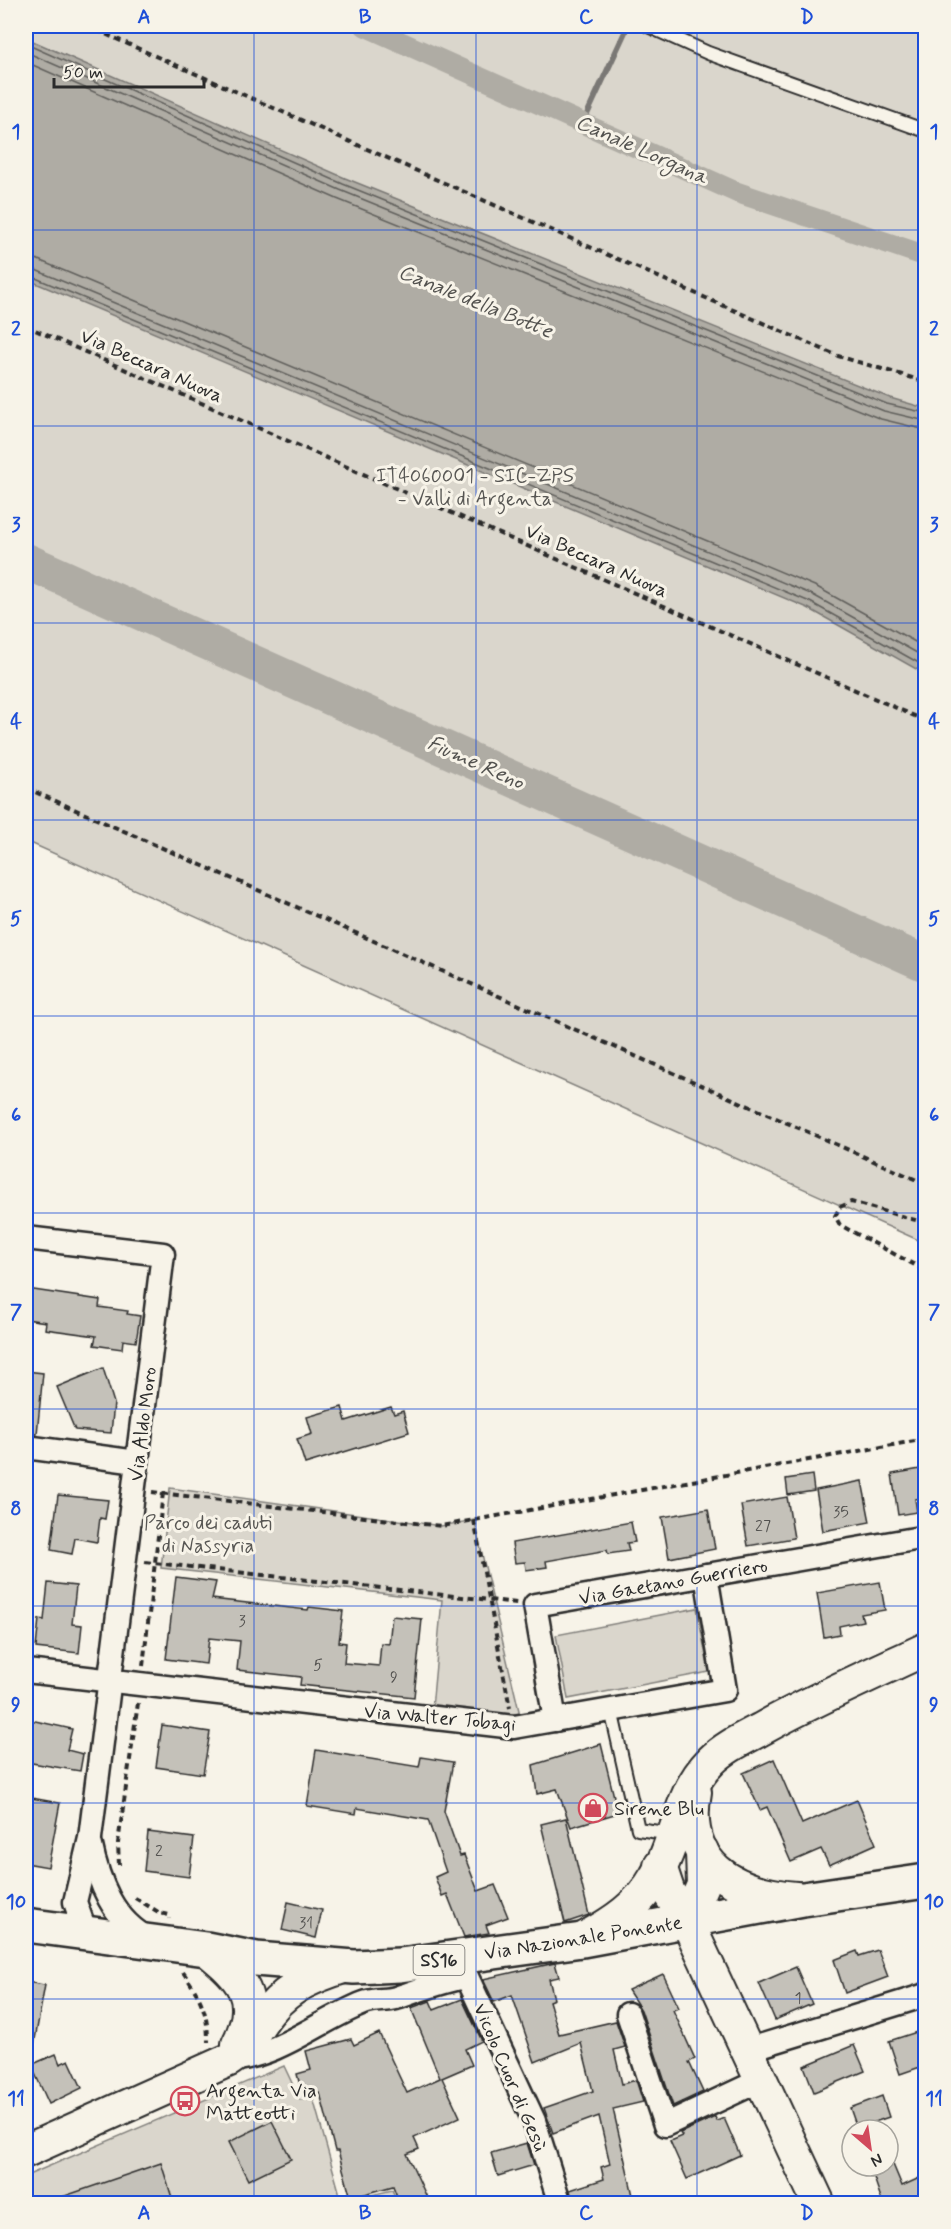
<svg xmlns="http://www.w3.org/2000/svg" width="951" height="2229" font-family="Mynerve,sans-serif">
	<style>
		.green { fill: #dad6cc; stroke: #82807c; stroke-width: 1.5 }
		.water { fill: #afaca4; stroke: #7a7874; stroke-width: 1.5 }
		.lines { fill: none; stroke-linecap: round; stroke-linejoin: round }
		.shore { stroke: #605f5b; stroke-width: 1.5 }
		.stream { stroke: #7a7874; stroke-width: 6 }
		.canal { stroke: #afaca4; stroke-width: 21 }
		.river { stroke: #afaca4; stroke-width: 36 }
		.building { fill: #c4c1b9; stroke: #2b2b2b; stroke-width: 1.5 }
		.lane-casing { stroke: #2b2b2b; stroke-width: 16 }
		.street-casing { stroke: #2b2b2b; stroke-width: 27 }
		.secondary-casing { stroke: #2b2b2b; stroke-width: 36 }
		.primary-casing { stroke: #2b2b2b; stroke-width: 38 }
		.path { stroke: #2b2b2b; stroke-width: 4; stroke-dasharray: 6 4.5; stroke-linecap: butt }
		.lane { stroke: #f7f3e8; stroke-width: 12 }
		.street { stroke: #f7f3e8; stroke-width: 22 }
		.secondary { stroke: #f7f3e8; stroke-width: 32 }
		.primary { stroke: #f7f3e8; stroke-width: 33 }
		.grid { fill: none; stroke: #1d4ed8; stroke-width: 1.5; stroke-opacity: 0.55 }
		.labels { text-anchor: middle; stroke-width: 6; stroke-linejoin: round; paint-order: stroke }
		.number-label { font-size: 16px; fill: #51504e }
		.shield { fill: #f7f3e8; stroke: #686764; stroke-width: 1.5 }
		.shield-label { font-size: 18px; font-weight: bold; fill: #2b2b2b }
		.street-label { font-size: 20px; fill: #2b2b2b; stroke: #f7f3e8 }
		.park-label { font-size: 20px; fill: #575653; stroke: #f7f3e8 }
		.poi-label { font-size: 20px; fill: #2b2b2b; stroke: #f7f3e8; text-anchor: start }
		.water-label { font-size: 21px; font-style: italic; fill: #53524f; stroke: #f7f3e8 }
		.neatline { fill: none; stroke: #1d4ed8; stroke-width: 2 }
		.grid-label { font-size: 20px; text-anchor: middle; font-weight: bold; fill: #1d4ed8 }
	</style>
	<rect width="100%" height="100%" fill="#f7f3e8"/>
	<filter id="ink" filterUnits="userSpaceOnUse"><feTurbulence type="fractalNoise" baseFrequency=".0167" numOctaves="2"/><feDisplacementMap in="SourceGraphic" scale="12" xChannelSelector="R" yChannelSelector="G"/><feConvolveMatrix kernelMatrix="1 2 1 2 8 2 1 2 1" color-interpolation-filters="sRGB"/></filter>
	<g filter="url(#ink)">
		<g class="green">
			<path d="M 26,26 L 925,26 L 925,1243 L 26,841 Z"/>
			<path d="M 170,1488 L 441,1526 L 474,1520 L 520,1715 L 432,1708 L 442,1600 L 161,1568 Z"/>
			<path d="M 697,1608 L 709,1672 L 568,1699 L 556,1635 Z"/>
			<path d="M 284,2066 L 300,2100 L 313,2098 L 342,2202 L 392,2190 L 398,2203 L 26,2203 L 26,2176 Z"/>
		</g>
		<path class="water" d="M 26,38 L 345,178 L 890,398 L 925,408 L 925,674 L 808,608 L 26,279 Z"/>
		<g class="lines">
			<g class="shore">
				<path d="M 26,44 L 343,184 L 887,404 L 926,413"/>
				<path d="M 26,52 L 340,190 L 884,411 L 926,421"/>
				<path d="M 26,62 L 337,199 L 881,419 L 926,430"/>
				<path d="M 26,257 L 36,259 L 817,587 L 926,648"/>
				<path d="M 26,266 L 813,595 L 926,658"/>
				<path d="M 26,274 L 810,602 L 926,667"/>
			</g>
			<path class="stream" d="M 583,123 L 625,32"/>
			<path class="canal" d="M 365,26 L 736,192 L 926,256"/>
			<path class="river" d="M 26,561 L 926,964"/>
		</g>
		<g class="building">
			<path d="M 27,1289 L 100,1300 L 99,1307 L 128,1311 L 127,1314 L 140,1316 L 136,1342 L 123,1340 L 122,1349 L 94,1345 L 96,1336 L 45,1329 L 46,1322 L 26,1319 Z"/>
			<path d="M 103,1368 L 114,1403 L 111,1433 L 75,1430 L 57,1387 Z"/>
			<path d="M 26,1371 L 43,1373 L 37,1434 L 26,1433 Z"/>
			<path d="M 342,1407 L 346,1421 L 391,1407 L 394,1414 L 403,1411 L 409,1432 L 305,1464 L 297,1439 L 312,1434 L 307,1417 Z"/>
			<path d="M 926,1468 L 926,1497 L 915,1499 L 917,1512 L 898,1515 L 892,1474 Z"/>
			<path d="M 812,1475 L 814,1491 L 788,1495 L 786,1479 Z"/>
			<path d="M 862,1481 L 870,1522 L 823,1531 L 816,1490 Z"/>
			<path d="M 58,1495 L 108,1500 L 105,1519 L 100,1518 L 97,1542 L 75,1538 L 72,1554 L 51,1550 Z"/>
			<path d="M 787,1497 L 794,1538 L 748,1546 L 741,1505 Z"/>
			<path d="M 708,1509 L 715,1549 L 669,1558 L 662,1517 Z"/>
			<path d="M 631,1522 L 635,1542 L 627,1543 L 629,1551 L 608,1554 L 607,1550 L 546,1561 L 547,1567 L 526,1570 L 525,1562 L 515,1563 L 512,1543 Z"/>
			<path d="M 176,1577 L 216,1582 L 212,1599 L 308,1610 L 309,1607 L 343,1611 L 339,1642 L 346,1643 L 344,1663 L 379,1666 L 381,1643 L 389,1644 L 392,1616 L 422,1619 L 414,1697 L 300,1685 L 301,1677 L 237,1670 L 240,1641 L 209,1638 L 206,1664 L 166,1659 Z"/>
			<path d="M 880,1582 L 885,1610 L 861,1614 L 863,1621 L 839,1626 L 840,1634 L 824,1637 L 817,1593 Z"/>
			<path d="M 48,1583 L 76,1586 L 72,1624 L 82,1625 L 79,1653 L 36,1648 L 39,1619 L 44,1620 Z"/>
			<path d="M 26,1719 L 72,1729 L 67,1750 L 83,1754 L 80,1771 L 26,1762 Z"/>
			<path d="M 162,1725 L 210,1732 L 203,1774 L 156,1767 Z"/>
			<path d="M 601,1744 L 618,1813 L 571,1827 L 557,1789 L 537,1794 L 533,1765 Z"/>
			<path d="M 316,1750 L 419,1767 L 421,1757 L 453,1762 L 444,1811 L 460,1856 L 464,1855 L 478,1891 L 495,1885 L 508,1917 L 486,1925 L 489,1933 L 464,1937 L 447,1894 L 442,1896 L 435,1877 L 446,1872 L 428,1820 L 357,1808 L 356,1814 L 307,1806 Z"/>
			<path d="M 774,1759 L 802,1824 L 857,1800 L 876,1844 L 829,1865 L 821,1849 L 791,1862 L 767,1807 L 760,1810 L 743,1773 Z"/>
			<path d="M 26,1797 L 60,1803 L 48,1867 L 26,1863 Z"/>
			<path d="M 566,1818 L 589,1915 L 565,1923 L 541,1824 Z"/>
			<path d="M 148,1832 L 194,1838 L 189,1877 L 144,1871 Z"/>
			<path d="M 288,1902 L 322,1910 L 316,1938 L 282,1930 Z"/>
			<path d="M 878,1950 L 888,1977 L 845,1993 L 834,1960 L 857,1951 L 859,1956 Z"/>
			<path d="M 555,1963 L 559,1977 L 549,1979 L 554,1999 L 549,2001 L 559,2034 L 616,2021 L 625,2047 L 614,2050 L 622,2084 L 636,2080 L 643,2102 L 613,2109 L 635,2204 L 573,2204 L 570,2190 L 604,2179 L 601,2167 L 610,2164 L 599,2116 L 553,2133 L 544,2108 L 593,2091 L 581,2043 L 535,2062 L 512,1995 L 494,2002 L 483,1979 Z"/>
			<path d="M 796,1967 L 812,2004 L 775,2020 L 759,1983 Z"/>
			<path d="M 663,1974 L 679,2008 L 673,2010 L 695,2059 L 689,2062 L 703,2092 L 673,2106 L 641,2010 L 628,1990 Z"/>
			<path d="M 26,1982 L 45,1985 L 34,2045 L 26,2045 Z"/>
			<path d="M 462,1999 L 482,2041 L 465,2049 L 472,2065 L 442,2078 L 460,2117 L 414,2138 L 419,2149 L 407,2154 L 430,2204 L 400,2204 L 393,2186 L 351,2198 L 338,2151 L 335,2151 L 320,2093 L 303,2097 L 297,2074 L 311,2070 L 306,2051 L 351,2039 L 354,2045 L 379,2033 L 407,2093 L 440,2078 L 411,2008 L 430,2001 L 434,2010 Z"/>
			<path d="M 926,2029 L 926,2065 L 900,2074 L 889,2041 Z"/>
			<path d="M 854,2045 L 865,2071 L 814,2092 L 804,2066 Z"/>
			<path d="M 56,2054 L 60,2064 L 69,2060 L 82,2088 L 49,2104 L 31,2065 Z"/>
			<path d="M 882,2096 L 889,2117 L 857,2128 L 850,2108 Z"/>
			<path d="M 715,2117 L 717,2121 L 724,2118 L 740,2155 L 687,2179 L 670,2141 L 682,2136 L 680,2133 Z"/>
			<path d="M 272,2121 L 291,2159 L 248,2180 L 229,2142 Z"/>
			<path d="M 527,2143 L 534,2165 L 498,2176 L 491,2153 Z"/>
			<path d="M 892,2162 L 902,2186 L 926,2175 L 926,2204 L 883,2204 L 872,2172 Z"/>
			<path d="M 161,2163 L 174,2204 L 53,2204 L 53,2200 Z"/>
		</g>
		<g class="lines">
			<g class="lane-casing">
				<g id="lane">
					<path d="M 648,26 L 708,53 L 926,131"/>
					<path d="M 611,1710 L 638,1829 L 672,1834"/>
				</g>
			</g>
			<g class="street-casing">
				<g id="street">
					<path d="M 26,1238 L 163,1254 L 90,1838 L 75,1902 L 86,1933"/>
					<path d="M 26,1447 L 137,1462"/>
					<path d="M 26,1671 L 514,1727 L 725,1690 L 706,1575"/>
					<path d="M 555,1720 L 535,1605 L 926,1537"/>
					<path d="M 90,1842 C 98,1881 113,1922 151,1940"/>
					<path d="M 628,2014 L 665,2125 L 761,2080"/>
					<path d="M 747,2050 L 926,1995"/>
					<path d="M 229,2060 C 280,2056 318,2021 364,2003 C 374,1999 386,2001 396,1998 C 420,1990 442,1981 467,1977 L 534,2121 L 560,2204"/>
				</g>
			</g>
			<g class="secondary-casing">
				<g id="secondary">
					<path d="M 695,1792 C 681,1864 733,1893 796,1898"/>
					<path d="M 660,1866 L 669,1893 L 687,1921 L 819,2204"/>
					<path d="M 687,1921 L 703,1885 L 702,1851"/>
					<path d="M 585,1938 C 614,1922 639,1906 656,1876 C 678,1840 678,1794 711,1761 C 726,1746 747,1737 765,1727 C 817,1698 872,1674 926,1649"/>
					<path d="M 206,1949 C 241,1977 262,1998 238,2044"/>
					<path d="M 26,2151 L 229,2060 C 247,2048 256,2026 271,2009 C 290,1986 315,1976 343,1967"/>
				</g>
			</g>
			<g class="primary-casing">
				<path id="primary" d="M 26,1925 L 206,1949 L 256,1959 L 354,1967 L 400,1965 L 582,1940 L 803,1899 L 926,1881"/>
			</g>
			<g class="path">
				<path d="M 87,26 L 838,356 L 926,382"/>
				<path d="M 26,326 L 926,721"/>
				<path d="M 26,788 L 926,1184"/>
				<path d="M 926,1223 L 851,1202 L 840,1207 L 835,1216 L 840,1225 L 926,1271"/>
				<path d="M 152,1492 L 441,1526 L 926,1439"/>
				<path d="M 474,1520 L 510,1708"/>
				<path d="M 145,1562 L 517,1603"/>
				<path d="M 143,1666 L 163,1493"/>
				<path d="M 119,1865 L 118,1843 L 138,1703"/>
				<path d="M 135,1898 L 160,1913 L 169,1915 L 169,1919"/>
				<path d="M 183,1972 C 200,1997 208,2011 208,2042"/>
			</g>
			<use href="#lane" class="lane"/>
			<use href="#street" class="street"/>
			<use href="#secondary" class="secondary"/>
			<use href="#primary" class="primary"/>
		</g>
	</g>
	<path class="grid" d="M 254,26 L 254,2204M 476,26 L 476,2204M 697,26 L 697,2204M 26,230 L 926,230M 26,426 L 926,426M 26,623 L 926,623M 26,820 L 926,820M 26,1016 L 926,1016M 26,1213 L 926,1213M 26,1409 L 926,1409M 26,1606 L 926,1606M 26,1803 L 926,1803M 26,1999 L 926,1999"/>
	<defs>
		<g id="shop-ring" transform="scale(1.5)"><circle r="9.5" fill="#f7f3e8" stroke="#d1495b" stroke-width="1.5"/><path d="M-5-2.5h2.3a2.7 3.5 0 0 1 5.4 0H5L5.5 6h-11ZM-1.5-2.5h3a1.5 2.3 0 0 0-3 0Z" fill="#d1495b"/></g>
		<g id="bus-ring" transform="scale(1.5)"><circle r="9.5" fill="#f7f3e8" stroke="#d1495b" stroke-width="1.5"/><path d="M-5-6H5V4H4V6H2V4H-2V6H-4V4H-5ZM-3.5-4V0h7V-4ZM-3.5 1.2v1.5H-2V1.2ZM2 1.2v1.5H3.5V1.2Z" fill="#d1495b"/></g>
	</defs>
	<g fill-rule="evenodd">
		<use href="#shop-ring" x="593" y="1808"/>
		<use href="#bus-ring" x="185" y="2101"/>
	</g>
	<g class="labels">
		<g class="number-label">
			<text x="841" y="1517">35</text>
			<text x="763" y="1531">27</text>
			<text x="242" y="1626">3</text>
			<text x="318" y="1670">5</text>
			<text x="394" y="1682">9</text>
			<text x="159" y="1856">2</text>
			<text x="306" y="1928">31</text>
			<text x="798" y="2003">1</text>
		</g>
		<rect class="shield" x="413.5" y="1945" width="51" height="30" rx="4.5"/>
		<g class="shield-label">
			<text x="439" y="1966">SS16</text>
		</g>
		<g class="street-label">
			<text transform="translate(152 365) rotate(24)" y="7">Via Beccara Nuova</text>
			<text transform="translate(597 560) rotate(24)" y="7">Via Beccara Nuova</text>
			<text transform="translate(142 1424) rotate(-83)" y="7">Via Aldo Moro</text>
			<text transform="translate(673 1581) rotate(-10)" y="7">Via Gaetano Guerriero</text>
			<text transform="translate(440 1717) rotate(5)" y="7">Via Walter Tobagi</text>
			<text transform="translate(583 1937) rotate(-9)" y="7">Via Nazionale Ponente</text>
			<text transform="translate(511 2077) rotate(67)" y="7">Vicolo Cuor di Gesù</text>
		</g>
		<g class="park-label">
			<text x="475" y="482">IT4060001 - SIC-ZPS<tspan x="475" dy="23">- Valli di Argenta</tspan></text>
			<text x="208" y="1529">Parco dei caduti<tspan x="208" dy="23">di Nassyria</tspan></text>
		</g>
		<g class="poi-label">
			<text x="614" y="1815">Sirene Blu</text>
			<text x="206" y="2097">Argenta Via<tspan x="206" dy="23">Matteotti</tspan></text>
		</g>
		<g class="water-label">
			<text transform="translate(642 149) rotate(24)" y="7">Canale Lorgana</text>
			<text transform="translate(476 301) rotate(22)" y="7">Canale della Botte</text>
			<text transform="translate(476 762) rotate(24)" y="7">Fiume Reno</text>
		</g>
	</g>
	<rect width="951" height="2229" fill="none" stroke="#f7f3e8" stroke-width="66"/>
	<g transform="translate(870 2148) rotate(151)"><circle r="28" fill="#f7f3e8" stroke="#a5a39c" stroke-width="1.5"/>
	<path d="M0-4.5L10 22L0 15L-10 22Z" fill="#d1495b"/>
	<text y="-9" font-size="16" font-weight="bold" text-anchor="middle" fill="#2b2b2b">N</text>
	</g>
	<path d="M54 78v9h150v-9" fill="none" stroke="#2b2b2b" stroke-width="3"/>
	<text x="63" y="78" font-size="18" fill="#2b2b2b" stroke="#f7f3e8" stroke-width="4.5" paint-order="stroke">50 m</text>
	<rect x="33" y="33" width="885" height="2163" class="neatline"/>
	<g class="grid-label">
		<text x="144" y="23">A</text>
		<text x="365" y="23">B</text>
		<text x="586" y="23">C</text>
		<text x="807" y="23">D</text>
		<text x="16" y="138">1</text>
		<text x="934" y="138">1</text>
		<text x="16" y="335">2</text>
		<text x="934" y="335">2</text>
		<text x="16" y="531">3</text>
		<text x="934" y="531">3</text>
		<text x="16" y="728">4</text>
		<text x="934" y="728">4</text>
		<text x="16" y="925">5</text>
		<text x="934" y="925">5</text>
		<text x="16" y="1121">6</text>
		<text x="934" y="1121">6</text>
		<text x="16" y="1318">7</text>
		<text x="934" y="1318">7</text>
		<text x="16" y="1515">8</text>
		<text x="934" y="1515">8</text>
		<text x="16" y="1711">9</text>
		<text x="934" y="1711">9</text>
		<text x="16" y="1908">10</text>
		<text x="934" y="1908">10</text>
		<text x="16" y="2105">11</text>
		<text x="934" y="2105">11</text>
		<text x="144" y="2219">A</text>
		<text x="365" y="2219">B</text>
		<text x="586" y="2219">C</text>
		<text x="807" y="2219">D</text>
	</g>
</svg>
